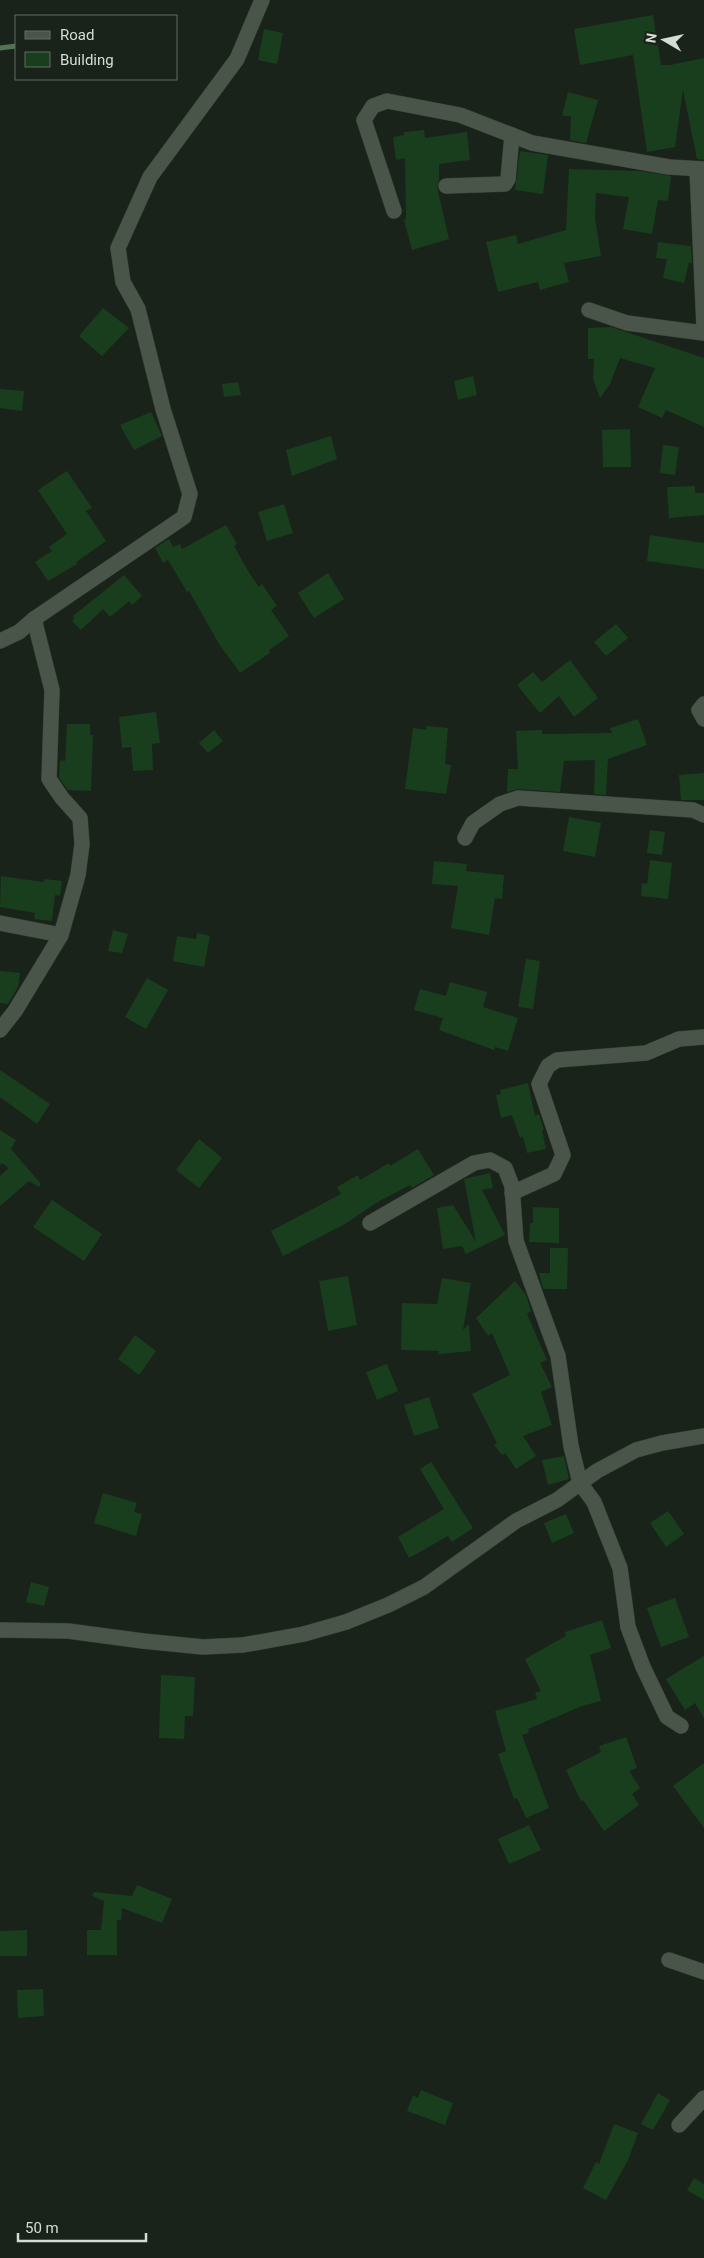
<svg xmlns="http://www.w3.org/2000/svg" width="704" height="2258" font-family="Roboto,sans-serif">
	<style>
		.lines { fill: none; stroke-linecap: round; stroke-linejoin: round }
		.stream { stroke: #507552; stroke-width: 5 }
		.building { fill: #193e1d }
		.minor-casing { stroke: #373f37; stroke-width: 16 }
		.minor { stroke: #4a554a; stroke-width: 15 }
	</style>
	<rect width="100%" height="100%" fill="#19231a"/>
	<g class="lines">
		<path class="stream" d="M 0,48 L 16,46"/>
	</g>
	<g class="building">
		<path d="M 653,15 L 661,65 L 670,65 L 704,58 L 704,160 L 697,159 L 683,90 L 675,147 L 647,152 L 633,55 L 580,65 L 574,29 Z"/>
		<path d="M 264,29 L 283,33 L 277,64 L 258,60 Z"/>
		<path d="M 568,92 L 598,100 L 586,143 L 570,140 L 571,116 L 562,116 Z"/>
		<path d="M 424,130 L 425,138 L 467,132 L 470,160 L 439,164 L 439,180 L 437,187 L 449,239 L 412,250 L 404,220 L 406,219 L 405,158 L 396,160 L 393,137 L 404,135 L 404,132 Z"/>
		<path d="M 520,151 L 548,155 L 543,194 L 515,190 Z"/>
		<path d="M 569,169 L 640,171 L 671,176 L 668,201 L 658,200 L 652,234 L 623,229 L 629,197 L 596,193 L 595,218 L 601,256 L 564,263 L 569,282 L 540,290 L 538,282 L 498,292 L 486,242 L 516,235 L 518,244 L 566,230 Z"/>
		<path d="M 658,242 L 691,246 L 692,263 L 689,263 L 684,283 L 663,278 L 667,259 L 656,258 Z"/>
		<path d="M 103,308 L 129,328 L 102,356 L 79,336 Z"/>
		<path d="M 611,327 L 704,358 L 704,427 L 666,410 L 662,418 L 638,407 L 655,368 L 620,358 L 610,384 L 600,398 L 593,379 L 594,359 L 588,359 L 588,328 Z"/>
		<path d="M 473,376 L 477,395 L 458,400 L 454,381 Z"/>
		<path d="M 238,382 L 241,395 L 224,397 L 222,384 Z"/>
		<path d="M 0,389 L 24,391 L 22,411 L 0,408 Z"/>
		<path d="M 151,412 L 162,436 L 134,450 L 120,425 Z"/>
		<path d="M 630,429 L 631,467 L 603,467 L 602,430 Z"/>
		<path d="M 331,436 L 337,459 L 292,476 L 286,450 Z"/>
		<path d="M 663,445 L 679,447 L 675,475 L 660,473 Z"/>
		<path d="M 67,471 L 92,508 L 86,511 L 106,541 L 76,562 L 77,564 L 48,581 L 35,562 L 52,551 L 49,547 L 67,534 L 38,490 Z"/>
		<path d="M 695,486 L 695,493 L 704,493 L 704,515 L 669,518 L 667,487 Z"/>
		<path d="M 284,504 L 293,533 L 267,541 L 258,512 Z"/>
		<path d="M 226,525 L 237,544 L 234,546 L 250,574 L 259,587 L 262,584 L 277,606 L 271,610 L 289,636 L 269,650 L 270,653 L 240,673 L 219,644 L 189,591 L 187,592 L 168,560 L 163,563 L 155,548 L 169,539 L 173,547 L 180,544 L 182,549 Z"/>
		<path d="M 650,535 L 704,543 L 704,569 L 647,561 Z"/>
		<path d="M 328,573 L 344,599 L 314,618 L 298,593 Z"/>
		<path d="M 124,575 L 142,596 L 132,605 L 129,601 L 110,617 L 103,609 L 81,630 L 72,621 L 74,619 L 73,616 Z"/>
		<path d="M 616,624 L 628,638 L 606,656 L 594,642 Z"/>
		<path d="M 570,660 L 598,698 L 574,717 L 559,696 L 540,713 L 517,685 L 533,672 L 542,682 Z"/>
		<path d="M 156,712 L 160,743 L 152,744 L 153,770 L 133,771 L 131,747 L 122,748 L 119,717 Z"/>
		<path d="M 638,719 L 647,745 L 608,759 L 606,795 L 594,794 L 595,760 L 564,761 L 560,792 L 519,789 L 507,792 L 508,769 L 518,769 L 516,731 L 542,730 L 542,734 L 612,733 L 610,728 Z"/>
		<path d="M 67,724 L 90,724 L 90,735 L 93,735 L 91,791 L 68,790 L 59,778 L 60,760 L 65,761 Z"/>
		<path d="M 426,726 L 448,728 L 445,764 L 451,765 L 446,794 L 405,789 L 413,728 L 426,730 Z"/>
		<path d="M 214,730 L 223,741 L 208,753 L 199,743 Z"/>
		<path d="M 704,773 L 704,800 L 681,800 L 679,775 Z"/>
		<path d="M 569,817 L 601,823 L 595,857 L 563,851 Z"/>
		<path d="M 650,830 L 665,832 L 662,855 L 647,853 Z"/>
		<path d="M 650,860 L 672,863 L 668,899 L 641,896 L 642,883 L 647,884 Z"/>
		<path d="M 434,861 L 467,864 L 466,871 L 504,875 L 502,899 L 495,898 L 489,935 L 451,928 L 458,886 L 432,884 Z"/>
		<path d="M 1,876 L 43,882 L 44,879 L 62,881 L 60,896 L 55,895 L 52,921 L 34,919 L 35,913 L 0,907 Z"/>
		<path d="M 113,930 L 128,934 L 122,953 L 108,951 Z"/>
		<path d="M 197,933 L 210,936 L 204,967 L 173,961 L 177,936 L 196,939 Z"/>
		<path d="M 526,959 L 540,961 L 533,1009 L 518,1007 Z"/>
		<path d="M 0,971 L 20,973 L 18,987 L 8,1004 L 0,1003 Z"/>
		<path d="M 147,978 L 168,990 L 146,1029 L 125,1017 Z"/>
		<path d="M 450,982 L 487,992 L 483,1007 L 518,1018 L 508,1051 L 495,1047 L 494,1050 L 439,1030 L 443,1018 L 414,1010 L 420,989 L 446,996 Z"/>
		<path d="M 0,1070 L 50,1104 L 37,1124 L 0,1097 Z"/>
		<path d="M 528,1083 L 535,1116 L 539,1114 L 544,1130 L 542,1130 L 546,1149 L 527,1153 L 523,1137 L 520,1138 L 512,1115 L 501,1118 L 496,1095 L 501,1094 L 500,1090 Z"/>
		<path d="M 0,1130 L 16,1140 L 11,1149 L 41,1184 L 39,1187 L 29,1181 L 0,1206 L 0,1176 L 9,1168 L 2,1163 L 0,1165 Z"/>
		<path d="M 199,1139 L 222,1158 L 199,1188 L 176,1170 Z"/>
		<path d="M 418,1149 L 434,1175 L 412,1188 L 410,1185 L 376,1203 L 345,1224 L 283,1256 L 271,1231 L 341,1194 L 337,1187 L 358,1175 L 360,1180 L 389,1163 L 390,1166 Z"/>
		<path d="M 490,1173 L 493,1188 L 482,1190 L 505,1235 L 466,1254 L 462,1246 L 443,1249 L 437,1208 L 453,1205 L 476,1242 L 464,1179 Z"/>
		<path d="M 52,1200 L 102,1234 L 84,1261 L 33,1227 Z"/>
		<path d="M 533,1207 L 559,1208 L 559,1243 L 529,1242 L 530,1223 L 533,1223 Z"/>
		<path d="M 550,1248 L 568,1248 L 567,1289 L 543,1289 L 539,1273 L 550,1273 Z"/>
		<path d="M 348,1276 L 357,1325 L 328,1331 L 319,1281 Z"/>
		<path d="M 442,1278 L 471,1283 L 463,1330 L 469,1324 L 471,1351 L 438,1354 L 439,1351 L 401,1350 L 402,1303 L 437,1304 Z"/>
		<path d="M 515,1281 L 526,1295 L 531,1311 L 527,1314 L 547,1360 L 540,1363 L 552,1387 L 541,1392 L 552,1425 L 523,1436 L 536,1456 L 516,1469 L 505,1453 L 502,1455 L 494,1445 L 497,1443 L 472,1394 L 510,1375 L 492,1333 L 488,1336 L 476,1318 Z"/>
		<path d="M 135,1335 L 156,1351 L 139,1375 L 118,1359 Z"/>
		<path d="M 387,1364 L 398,1391 L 377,1400 L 366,1372 Z"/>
		<path d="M 429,1397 L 439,1428 L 414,1436 L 404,1405 Z"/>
		<path d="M 564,1456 L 569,1479 L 548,1485 L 542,1460 Z"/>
		<path d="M 431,1462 L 473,1528 L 452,1542 L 448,1536 L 409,1558 L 398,1537 L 444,1509 L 420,1469 Z"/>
		<path d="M 103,1493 L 137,1503 L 134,1512 L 142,1514 L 136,1536 L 94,1523 Z"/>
		<path d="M 668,1511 L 684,1534 L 666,1547 L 650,1523 Z"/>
		<path d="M 566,1514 L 574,1533 L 552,1543 L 544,1523 Z"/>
		<path d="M 31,1582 L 49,1587 L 44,1606 L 26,1602 Z"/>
		<path d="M 675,1598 L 689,1637 L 661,1647 L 647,1608 Z"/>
		<path d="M 602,1620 L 611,1648 L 590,1655 L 601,1701 L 582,1706 L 528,1729 L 529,1733 L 522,1735 L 549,1808 L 526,1818 L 517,1798 L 514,1799 L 498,1754 L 506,1751 L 495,1711 L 537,1699 L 535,1693 L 541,1691 L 525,1659 L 566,1636 L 565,1632 Z"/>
		<path d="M 704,1656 L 704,1718 L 695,1703 L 685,1710 L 666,1679 Z"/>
		<path d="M 161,1675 L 195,1677 L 193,1716 L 185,1716 L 184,1739 L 159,1738 Z"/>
		<path d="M 626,1737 L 637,1768 L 629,1771 L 640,1788 L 632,1794 L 639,1805 L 604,1831 L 583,1800 L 581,1801 L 566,1770 L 601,1752 L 599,1746 Z"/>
		<path d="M 704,1763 L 704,1828 L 673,1786 Z"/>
		<path d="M 529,1825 L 541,1850 L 509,1864 L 498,1839 Z"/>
		<path d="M 137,1885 L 172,1899 L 162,1923 L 122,1908 L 121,1920 L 117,1920 L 117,1955 L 87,1955 L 87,1930 L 101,1930 L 104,1901 L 92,1896 L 94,1892 L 132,1896 Z"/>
		<path d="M 27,1930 L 27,1956 L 0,1956 L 0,1931 Z"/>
		<path d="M 43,1989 L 44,2016 L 18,2018 L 17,1990 Z"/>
		<path d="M 421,2090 L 453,2103 L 445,2125 L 407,2111 L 413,2095 L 418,2098 Z"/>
		<path d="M 658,2093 L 670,2100 L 653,2130 L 641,2124 Z"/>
		<path d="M 614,2124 L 638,2133 L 628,2160 L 606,2200 L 583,2188 L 596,2162 L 599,2164 Z"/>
		<path d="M 694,2178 L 704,2184 L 704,2200 L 687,2190 Z"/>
	</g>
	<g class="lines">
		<g class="minor-casing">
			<g id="minor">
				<path d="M 697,169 L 704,328"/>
				<path d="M 446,186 L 505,184 L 508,179 L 512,135"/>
				<path d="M 394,211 L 364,120 L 373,106 L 387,101 L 460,115 L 532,143 L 669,167 L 704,169"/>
				<path d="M 589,310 L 627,323 L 704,333"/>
				<path d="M 0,641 L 19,632 L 34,619"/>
				<path d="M 704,704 L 699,710 L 704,719"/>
				<path d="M 465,838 L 473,823 L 500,804 L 518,798 L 693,810 L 704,815"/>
				<path d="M 0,923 L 61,935"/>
				<path d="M 0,1030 L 15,1011 L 61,935 L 78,875 L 82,844 L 80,818 L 62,798 L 49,779 L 52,690 L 34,619 L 184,517 L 190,494 L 163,409 L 138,309 L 123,282 L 118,248 L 150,177 L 237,59 L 262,0"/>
				<path d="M 512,1193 L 554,1174 L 563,1155 L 539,1084 L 548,1066 L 557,1060 L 646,1053 L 679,1039 L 704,1037"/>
				<path d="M 370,1223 L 474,1163 L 490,1160 L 505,1168 L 512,1186 L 516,1241 L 558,1356 L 571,1446 L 580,1483 L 594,1502 L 620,1568 L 628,1627 L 643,1667 L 667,1717 L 681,1726"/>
				<path d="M 0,1630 L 68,1631 L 143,1641 L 203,1647 L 243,1645 L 304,1634 L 346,1622 L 388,1605 L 424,1587 L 516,1521 L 557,1500 L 597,1471 L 636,1450 L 662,1443 L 704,1436"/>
				<path d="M 669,1960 L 704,1972"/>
				<path d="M 679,2125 L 704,2098"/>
			</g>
		</g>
		<use href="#minor" class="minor"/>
	</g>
	<rect x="15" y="15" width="162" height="65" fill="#19231a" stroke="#646d65"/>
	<rect x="25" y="31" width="25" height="8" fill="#4a554a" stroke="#646d65"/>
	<text x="60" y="40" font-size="15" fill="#d5dcd5">Road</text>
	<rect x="25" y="52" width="25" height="15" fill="#193e1d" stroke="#646d65"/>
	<text x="60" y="65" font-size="15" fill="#d5dcd5">Building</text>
	<g transform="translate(664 40) rotate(279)" stroke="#19231a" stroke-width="4" paint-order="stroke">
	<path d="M0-4L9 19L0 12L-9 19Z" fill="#d5dcd5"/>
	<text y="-8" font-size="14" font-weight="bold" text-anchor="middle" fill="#d5dcd5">N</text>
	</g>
	<path d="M18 2233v8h128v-8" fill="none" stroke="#d5dcd5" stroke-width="2.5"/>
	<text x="25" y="2233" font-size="15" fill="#d5dcd5" stroke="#19231a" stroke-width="4" paint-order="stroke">50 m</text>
</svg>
